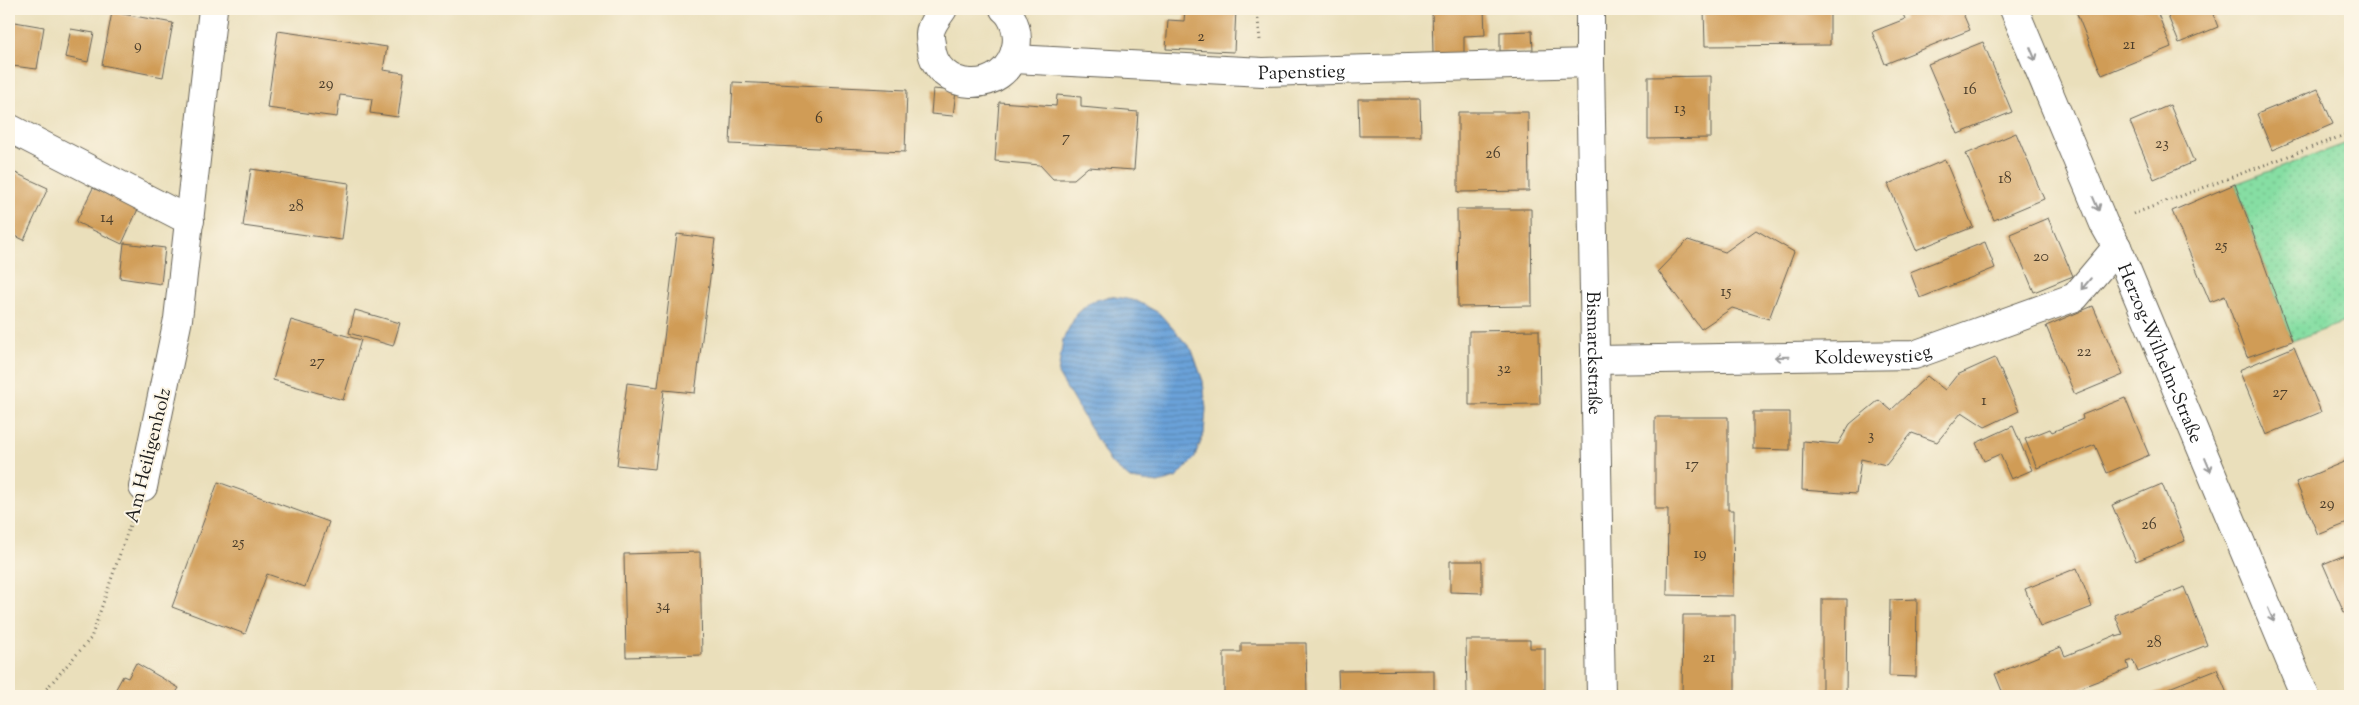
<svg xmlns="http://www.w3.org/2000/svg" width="2359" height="705" font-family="'Sorts Mill Goudy',serif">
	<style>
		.park { fill: url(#park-dots); stroke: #517d60 }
		.water { fill: url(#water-rules); stroke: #445f7a }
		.building { fill: #d09c56 }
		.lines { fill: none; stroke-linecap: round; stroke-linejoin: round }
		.minor-casing { stroke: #646054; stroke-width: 30 }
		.path { stroke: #646054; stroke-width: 3; stroke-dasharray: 1 4; stroke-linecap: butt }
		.minor { stroke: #fff; stroke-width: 28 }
		.oneway { stroke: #999 }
		.labels { text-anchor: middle; stroke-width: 4; stroke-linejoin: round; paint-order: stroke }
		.number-label { font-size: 16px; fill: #493c2a }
		.street-label { font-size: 19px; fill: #1c1c1c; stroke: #fcf5e5 }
	</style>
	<defs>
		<pattern id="park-dots" width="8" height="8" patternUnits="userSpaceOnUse" patternTransform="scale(1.25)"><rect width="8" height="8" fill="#86dea3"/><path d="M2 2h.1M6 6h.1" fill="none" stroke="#73be8c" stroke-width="1.8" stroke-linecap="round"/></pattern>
		<pattern id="water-rules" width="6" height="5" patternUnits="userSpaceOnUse" patternTransform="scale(1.25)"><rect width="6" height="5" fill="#6ba2d9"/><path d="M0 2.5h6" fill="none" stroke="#5783af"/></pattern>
	</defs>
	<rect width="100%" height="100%" fill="#fcf5e5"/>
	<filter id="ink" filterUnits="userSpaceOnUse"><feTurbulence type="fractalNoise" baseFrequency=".02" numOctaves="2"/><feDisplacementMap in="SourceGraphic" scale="10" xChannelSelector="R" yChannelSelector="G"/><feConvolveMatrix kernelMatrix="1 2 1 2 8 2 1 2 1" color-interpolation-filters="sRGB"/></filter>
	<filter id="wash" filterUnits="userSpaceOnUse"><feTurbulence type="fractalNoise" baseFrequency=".0096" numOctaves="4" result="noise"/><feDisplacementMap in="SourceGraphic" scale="20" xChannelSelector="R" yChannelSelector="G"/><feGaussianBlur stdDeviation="1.12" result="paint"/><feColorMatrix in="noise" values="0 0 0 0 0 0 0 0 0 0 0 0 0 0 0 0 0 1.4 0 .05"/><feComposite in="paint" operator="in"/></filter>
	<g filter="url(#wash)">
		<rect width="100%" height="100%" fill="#eadfbb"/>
		<path class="park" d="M 2350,142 L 2350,320 L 2292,341 L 2235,184 Z"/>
		<path class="water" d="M 1110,296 L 1137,301 L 1159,313 L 1192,350 L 1203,381 L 1206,409 L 1204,434 L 1194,459 L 1176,478 L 1158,483 L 1130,479 L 1110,462 L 1058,374 L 1063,339 L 1076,315 L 1090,302 Z"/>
		<g id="blocks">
			<g class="building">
				<path d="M 1185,9 L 1236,9 L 1234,52 L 1166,49 L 1168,20 L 1184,21 Z"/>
				<path d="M 1432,9 L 1484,9 L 1485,35 L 1464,36 L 1464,53 L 1433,54 Z"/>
				<path d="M 1704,9 L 1830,9 L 1830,45 L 1705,46 Z"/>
				<path d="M 1901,9 L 1961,9 L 1970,30 L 1885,64 L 1872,32 L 1905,19 Z"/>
				<path d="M 2075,9 L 2156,9 L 2171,47 L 2102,75 Z"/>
				<path d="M 2165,9 L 2211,9 L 2218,27 L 2179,43 Z"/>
				<path d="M 112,12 L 173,23 L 163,77 L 102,65 Z"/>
				<path d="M 9,21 L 44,27 L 37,69 L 12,66 L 10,80 Z"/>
				<path d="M 71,29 L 94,33 L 88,62 L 65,57 Z"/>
				<path d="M 278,31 L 387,47 L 383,70 L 404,73 L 398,117 L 370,113 L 372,99 L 340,95 L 337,117 L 267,108 Z"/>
				<path d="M 1532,31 L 1533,51 L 1500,51 L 1500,32 Z"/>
				<path d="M 1983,42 L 2012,112 L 1958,134 L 1928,64 Z"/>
				<path d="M 1711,76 L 1711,138 L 1648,139 L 1648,77 Z"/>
				<path d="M 733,82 L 907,90 L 905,152 L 730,144 Z"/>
				<path d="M 933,89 L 956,91 L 953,116 L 931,114 Z"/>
				<path d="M 2318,89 L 2333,124 L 2272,150 L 2257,114 Z"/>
				<path d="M 1057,95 L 1081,97 L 1081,107 L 1138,112 L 1134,170 L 1088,167 L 1074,179 L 1053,179 L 1040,165 L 995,161 L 999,102 L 1056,106 Z"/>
				<path d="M 1358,99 L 1420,99 L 1421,136 L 1359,136 Z"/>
				<path d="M 2170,105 L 2194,162 L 2154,179 L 2130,122 Z"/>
				<path d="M 1458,112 L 1528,112 L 1529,191 L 1458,192 Z"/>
				<path d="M 2016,133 L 2044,199 L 1994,220 L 1966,154 Z"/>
				<path d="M 1945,160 L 1973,227 L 1916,250 L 1888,184 Z"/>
				<path d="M 251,169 L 349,183 L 342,240 L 243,226 Z"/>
				<path d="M 9,170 L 48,188 L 24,240 L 9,233 Z"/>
				<path d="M 2235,184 L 2292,341 L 2247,357 L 2225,296 L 2210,302 L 2172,211 Z"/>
				<path d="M 93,188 L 138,209 L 122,244 L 76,222 Z"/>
				<path d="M 1457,209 L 1531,209 L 1532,306 L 1458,307 Z"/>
				<path d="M 2048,218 L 2073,276 L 2034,292 L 2010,234 Z"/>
				<path d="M 1756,230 L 1794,252 L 1769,319 L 1732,308 L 1701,329 L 1658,271 L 1688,240 L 1725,252 Z"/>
				<path d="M 677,234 L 715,239 L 695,393 L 664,390 L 655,469 L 617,465 L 627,383 L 658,387 Z"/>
				<path d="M 1985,242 L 1995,268 L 1920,298 L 1910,272 Z"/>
				<path d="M 124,243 L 165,248 L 161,284 L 120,278 Z"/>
				<path d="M 2093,306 L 2123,375 L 2075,395 L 2046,326 Z"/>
				<path d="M 355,310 L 400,323 L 393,346 L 349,333 Z"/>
				<path d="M 291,320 L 361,340 L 343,400 L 273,380 Z"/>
				<path d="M 1539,330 L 1540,404 L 1469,405 L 1469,331 Z"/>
				<path d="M 2294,347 L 2321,412 L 2266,435 L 2239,370 Z"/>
				<path d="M 1995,358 L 2019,411 L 1985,427 L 1962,412 L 1937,442 L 1912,433 L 1886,465 L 1861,459 L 1856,494 L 1802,490 L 1803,441 L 1838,444 L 1850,424 L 1879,400 L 1891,410 L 1927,376 L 1945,390 L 1957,375 Z"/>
				<path d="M 2125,398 L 2149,455 L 2107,473 L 2095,445 L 2037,468 L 2025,439 L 2050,429 L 2052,432 L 2083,419 L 2082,415 Z"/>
				<path d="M 1753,412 L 1790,412 L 1790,450 L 1753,449 Z"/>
				<path d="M 1655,417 L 1728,417 L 1728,510 L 1734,510 L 1733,596 L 1667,595 L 1668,509 L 1655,509 Z"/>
				<path d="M 2013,426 L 2032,470 L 2011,479 L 2000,454 L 1984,461 L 1976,443 Z"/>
				<path d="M 2346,461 L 2350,471 L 2350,522 L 2318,535 L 2296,482 Z"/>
				<path d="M 218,482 L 329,522 L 305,587 L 267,574 L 245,634 L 172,607 Z"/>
				<path d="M 2162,484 L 2185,541 L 2136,561 L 2112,505 Z"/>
				<path d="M 700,552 L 702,655 L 626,657 L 624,554 Z"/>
				<path d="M 2350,553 L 2350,610 L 2344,612 L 2323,564 Z"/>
				<path d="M 1450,561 L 1482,561 L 1482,593 L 1450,592 Z"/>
				<path d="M 2077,568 L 2092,607 L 2040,627 L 2025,589 Z"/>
				<path d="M 2184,587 L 2207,645 L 2138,672 L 2133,660 L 2127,662 L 2129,669 L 2069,692 L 2068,689 L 2049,696 L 2004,696 L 1995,674 L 2061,647 L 2065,656 L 2116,635 L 2116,637 L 2123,635 L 2115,615 Z"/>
				<path d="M 1822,599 L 1847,599 L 1846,696 L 1822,696 Z"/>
				<path d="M 1917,599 L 1916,677 L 1889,676 L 1890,600 Z"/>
				<path d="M 1683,615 L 1735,615 L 1735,696 L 1682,696 Z"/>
				<path d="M 1466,640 L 1530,640 L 1530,648 L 1545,648 L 1545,696 L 1467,696 Z"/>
				<path d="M 1241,643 L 1306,643 L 1307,696 L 1224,696 L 1224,652 L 1241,652 Z"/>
				<path d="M 136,663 L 179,688 L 174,696 L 112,696 L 123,676 L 128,678 Z"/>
				<path d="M 2217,669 L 2228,696 L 2149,696 Z"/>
				<path d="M 1434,670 L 1434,696 L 1339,696 L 1338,671 Z"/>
			</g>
		</g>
	</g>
	<g filter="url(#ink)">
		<use href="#blocks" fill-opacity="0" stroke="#646054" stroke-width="1"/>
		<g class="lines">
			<g class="minor-casing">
				<g id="minor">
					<path d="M 943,9 C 939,15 933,22 931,29 C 929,33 930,39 931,44 C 933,93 1006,98 1016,47 C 1019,34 1014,17 1004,9"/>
					<path id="s1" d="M 1590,9 L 1590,63 L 1601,696"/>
					<path id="s2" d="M 2014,9 L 2104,224 L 2117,247 L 2305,696"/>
					<path id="s3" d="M 1014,59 L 1263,72 L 1590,63"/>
					<path d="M 9,128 L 190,221"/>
					<path id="s4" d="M 1595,360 L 1914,355 L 2075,297 L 2117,247"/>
					<path d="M 143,487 L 178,319 L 213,9"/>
				</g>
			</g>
			<g class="path">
				<path d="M 1257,9 L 1260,40"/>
				<path d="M 2133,214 L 2350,133"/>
				<path d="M 40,696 L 91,638 L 133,516"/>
			</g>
			<use href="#minor" class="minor"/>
		</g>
		<defs><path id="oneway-shaft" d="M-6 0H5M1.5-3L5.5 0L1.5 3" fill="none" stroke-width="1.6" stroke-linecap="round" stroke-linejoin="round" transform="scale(1.25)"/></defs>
		<g class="oneway">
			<use href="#oneway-shaft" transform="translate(2033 54) rotate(67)"/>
			<use href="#oneway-shaft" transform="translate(2096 204) rotate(67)"/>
			<use href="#oneway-shaft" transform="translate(2086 284) rotate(130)"/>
			<use href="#oneway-shaft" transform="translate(1782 357) rotate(179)"/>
			<use href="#oneway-shaft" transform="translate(2208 465) rotate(67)"/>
			<use href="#oneway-shaft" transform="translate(2271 615) rotate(67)"/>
		</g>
	</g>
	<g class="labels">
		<g class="number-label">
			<text x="1201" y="41">2</text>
			<text x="2129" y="49">21</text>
			<text x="138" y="50">9</text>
			<text x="326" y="88">29</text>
			<text x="1970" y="94">16</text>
			<text x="1680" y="113">13</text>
			<text x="819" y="123">6</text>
			<text x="1066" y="142">7</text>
			<text x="2162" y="148">23</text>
			<text x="1493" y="158">26</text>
			<text x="2005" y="183">18</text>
			<text x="296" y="211">28</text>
			<text x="107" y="222">14</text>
			<text x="2221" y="250">25</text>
			<text x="2041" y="261">20</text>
			<text x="1726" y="296">15</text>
			<text x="2084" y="356">22</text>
			<text x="317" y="366">27</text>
			<text x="1504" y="373">32</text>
			<text x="2280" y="397">27</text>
			<text x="1984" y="405">1</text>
			<text x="1871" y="440">3</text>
			<text x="1692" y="469">17</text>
			<text x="2327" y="508">29</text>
			<text x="2149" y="529">26</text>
			<text x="238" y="547">25</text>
			<text x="1700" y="558">19</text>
			<text x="663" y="610">34</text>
			<text x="2154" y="647">28</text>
			<text x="1709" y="662">21</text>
		</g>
		<g class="street-label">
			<text dy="7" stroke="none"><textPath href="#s3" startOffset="288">Papenstieg</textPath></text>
			<text dy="7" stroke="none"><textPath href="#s4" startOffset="278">Koldeweystieg</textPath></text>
			<text dy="7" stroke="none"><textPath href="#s2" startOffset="374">Herzog-Wilhelm-Straße</textPath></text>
			<text dy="7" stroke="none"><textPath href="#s1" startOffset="344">Bismarckstraße</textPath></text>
			<text transform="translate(147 455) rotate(-76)" y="7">Am Heiligenholz</text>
		</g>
	</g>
	<rect width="2359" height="705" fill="none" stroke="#fcf5e5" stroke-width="30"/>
</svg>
